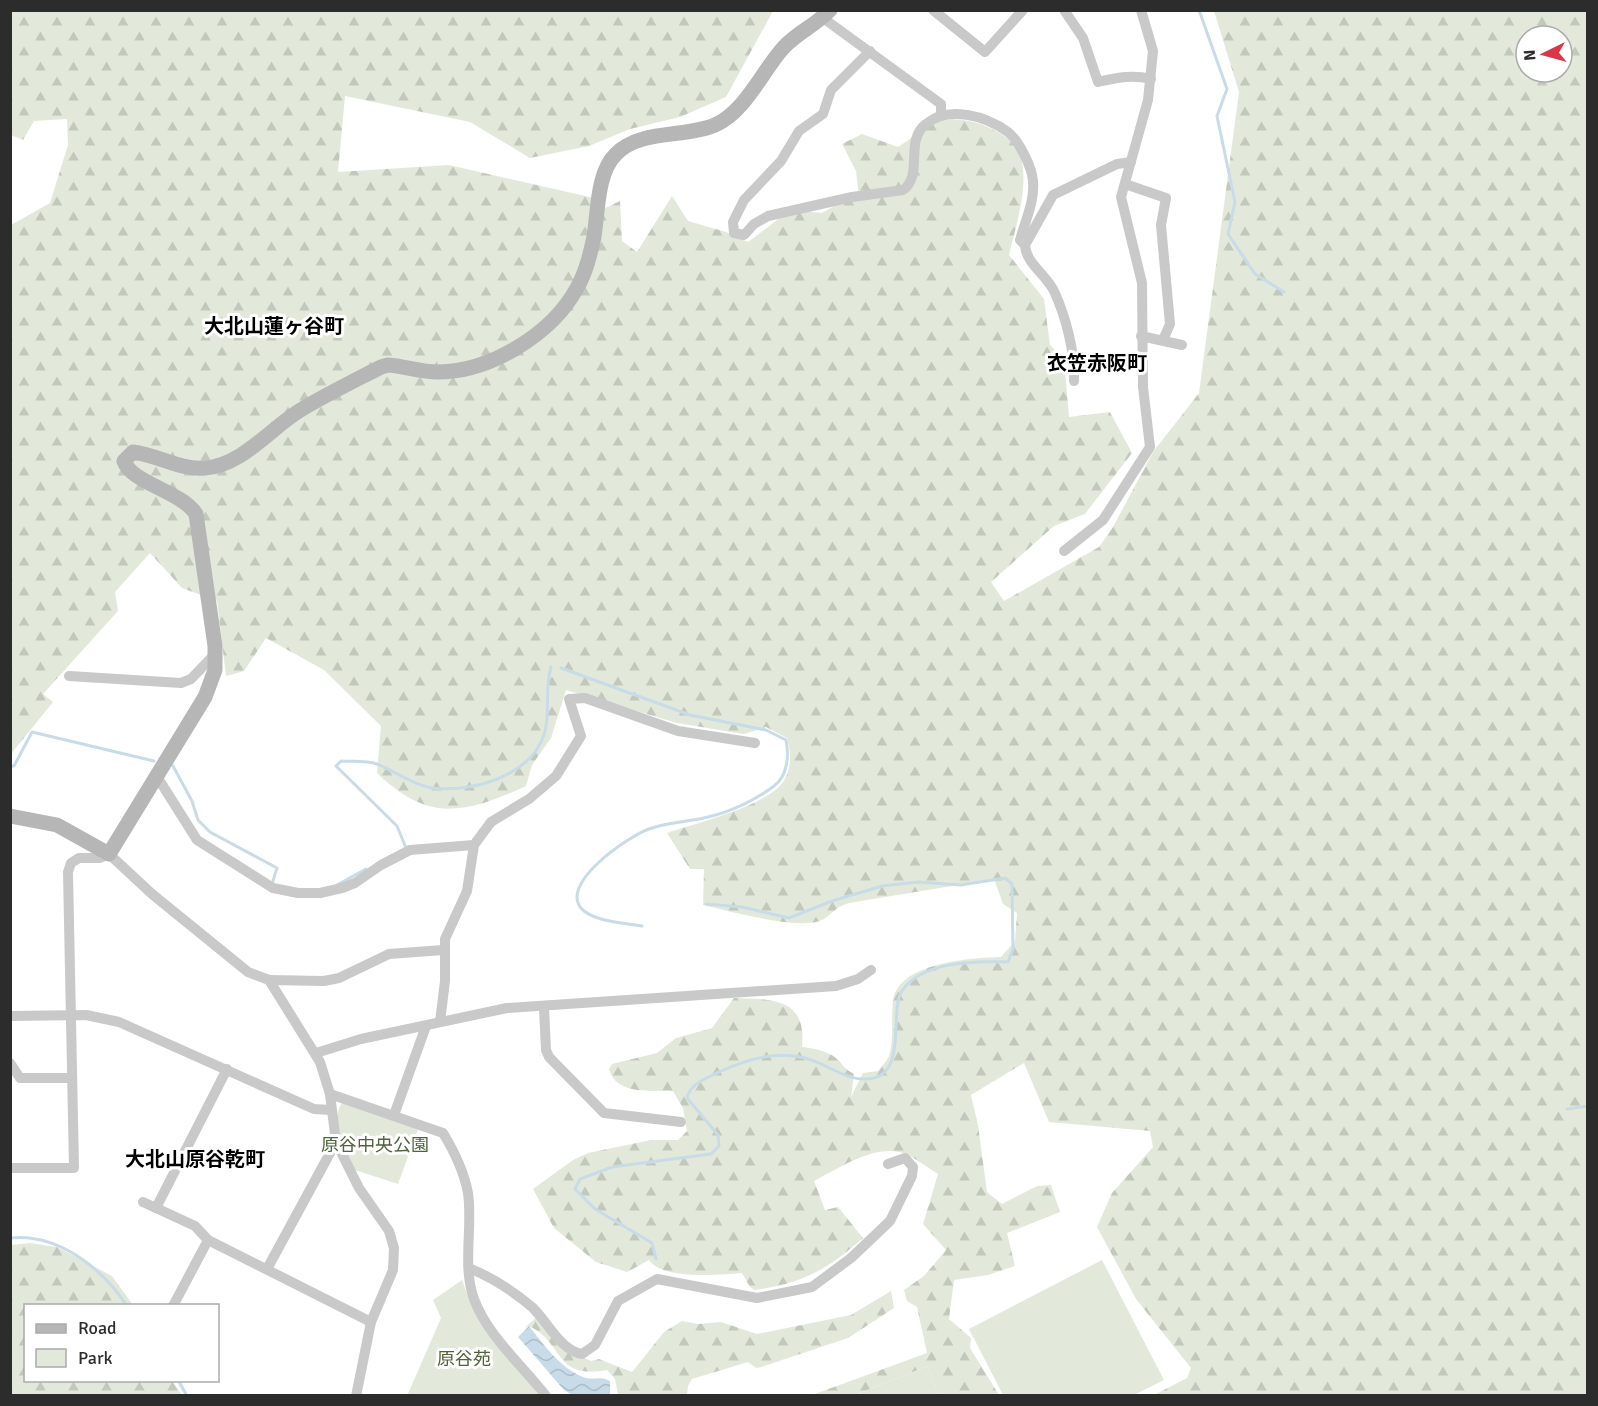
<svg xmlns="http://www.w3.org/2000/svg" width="1598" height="1406" font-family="Signika,'Noto Sans JP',sans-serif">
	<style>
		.forest { fill: url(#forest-firs); fill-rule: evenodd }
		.green { fill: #e2e9da }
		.water { fill: url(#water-waves) }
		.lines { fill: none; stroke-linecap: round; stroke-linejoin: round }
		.stream { stroke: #c7dce8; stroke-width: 3 }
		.street { stroke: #c9c9c9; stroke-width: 10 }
		.secondary { stroke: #b6b6b6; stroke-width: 15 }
		.labels { text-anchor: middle; stroke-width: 6; stroke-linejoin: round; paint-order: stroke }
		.park-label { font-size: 18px; fill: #50643c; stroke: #fff }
		.neighbourhood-label { font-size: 20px; font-weight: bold; fill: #000; stroke: #fff }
	</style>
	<defs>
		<pattern id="forest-firs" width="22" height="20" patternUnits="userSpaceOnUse" patternTransform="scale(1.5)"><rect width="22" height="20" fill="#e2e9da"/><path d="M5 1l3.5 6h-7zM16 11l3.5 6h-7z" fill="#c2c8bb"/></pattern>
		<pattern id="water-waves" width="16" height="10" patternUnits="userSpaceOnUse" patternTransform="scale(1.5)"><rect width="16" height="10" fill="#c7dce8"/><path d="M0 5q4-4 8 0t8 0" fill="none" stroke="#abbdc7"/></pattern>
	</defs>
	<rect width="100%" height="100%" fill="#fff"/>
	<g class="forest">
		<path d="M 11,11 L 773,11 L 726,97 L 680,117 L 630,129 L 589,146 L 530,158 L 470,122 L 345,96 L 338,172 L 449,165 L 594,198 L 603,209 L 620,201 L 622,241 L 637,252 L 672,196 L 688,221 L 726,232 L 748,242 L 781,217 L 801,211 L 822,213 L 841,202 L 859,198 L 856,171 L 842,144 L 862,134 L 898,147 C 911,139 927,125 941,121 C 965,114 1012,131 1020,155 C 1030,184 1016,226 1009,255 L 1044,299 L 1050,345 L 1064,359 L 1069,417 L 1110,412 L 1132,453 L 1085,514 L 1054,526 L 991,582 L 1004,601 L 1099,547 L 1113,527 L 1153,452 L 1199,393 L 1239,92 L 1214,11 L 1587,11 L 1587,1395 L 1154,1395 L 1187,1378 L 1191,1368 L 1136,1299 L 1097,1227 L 1112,1193 L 1153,1147 L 1150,1131 L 1049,1122 L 1024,1063 L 971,1095 L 978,1125 L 987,1192 L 1002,1204 L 1037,1186 L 1051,1185 L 1060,1212 L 1007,1233 L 1015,1266 L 988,1275 L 954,1280 L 949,1319 L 971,1338 L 970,1348 L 999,1395 L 938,1395 L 928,1366 L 855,1395 L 812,1395 L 927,1353 L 917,1307 L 907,1301 L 904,1290 L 924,1276 L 946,1250 L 923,1224 L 938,1174 C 928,1168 917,1159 906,1154 C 877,1142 839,1168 814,1181 L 825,1210 L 838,1207 L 863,1238 C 827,1270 803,1283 755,1290 L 750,1287 L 742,1273 C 720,1275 662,1280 649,1260 L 627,1272 L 596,1262 L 554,1228 L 533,1189 L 573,1160 L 588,1153 L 651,1140 L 678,1140 L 687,1131 L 683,1108 L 673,1091 C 652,1090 616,1096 609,1069 L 612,1064 L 657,1053 L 676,1038 L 712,1028 L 734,998 C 773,999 807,998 802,1047 C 813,1048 827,1051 836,1058 C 843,1064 844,1069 854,1074 L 851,1097 L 863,1073 L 878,1071 C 881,1067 887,1061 889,1056 C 894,1040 891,1017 893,1001 C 898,962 972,958 1001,957 L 1015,941 L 1017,913 L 1003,904 L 994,879 L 849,903 C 833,908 832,915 822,920 C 801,931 729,911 703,905 L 704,869 L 690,869 L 667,833 C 696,823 770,806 785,779 C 792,765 791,752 787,738 L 766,727 L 744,734 L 677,723 L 566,690 L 551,738 L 532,765 L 526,786 C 465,814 429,823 377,773 L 381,726 L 324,670 L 266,638 L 244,671 L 226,676 L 217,601 L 182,588 L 150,553 L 115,592 L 118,611 L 43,694 L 53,702 L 11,754 L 11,225 L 50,203 L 68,145 L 67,119 L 34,121 L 23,140 L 11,135 ZM 1526,36 L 1562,36 L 1562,72 L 1526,72 Z"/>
		<path d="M 30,1243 L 57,1247 L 112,1276 L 133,1305 L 26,1306 L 26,1380 L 172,1381 L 182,1395 L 11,1395 L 11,1245 Z"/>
		<path d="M 891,1291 L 894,1308 L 848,1338 L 761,1367 L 756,1368 L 748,1362 L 692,1379 L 688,1386 L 687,1395 L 618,1395 L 615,1379 L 607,1370 C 553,1380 565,1343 529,1326 L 524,1328 L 537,1317 L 582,1357 L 591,1361 L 599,1359 L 632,1372 L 664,1332 L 682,1321 L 698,1324 L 721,1322 L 757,1334 L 851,1315 Z"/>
	</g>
	<g class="green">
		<path d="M 342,1103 L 418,1129 L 398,1184 L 355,1170 C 345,1152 329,1121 342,1103 Z"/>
		<path d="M 1102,1260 L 1164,1380 L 1134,1395 L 1003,1395 L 969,1329 Z"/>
		<path d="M 462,1280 L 469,1299 L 539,1396 L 407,1396 L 441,1318 L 433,1300 Z"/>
		<path d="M 928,1366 L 938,1395 L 855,1395 Z"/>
	</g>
	<path class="water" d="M 529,1326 C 545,1346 559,1367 583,1377 C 593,1381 600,1375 610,1381 L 610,1395 L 572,1395 L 564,1390 L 518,1337 Z"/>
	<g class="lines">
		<g class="stream">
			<path d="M 1199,10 L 1227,89 L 1217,116 L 1235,202 L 1228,234 L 1255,274 L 1284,292"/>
			<path d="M 561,668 L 690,715 L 766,730 L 786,740 C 789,755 788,776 774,786 C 756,800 730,812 708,817 C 689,822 668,822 649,829 C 629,836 554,886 584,911 C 598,922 625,923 642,926"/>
			<path d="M 10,766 L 14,766 L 32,732 L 154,761"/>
			<path d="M 173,766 L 192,801 L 198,820 L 210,832 L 277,868 L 272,884"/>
			<path d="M 406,848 L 397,826 L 336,766 L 341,761 C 352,762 366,760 377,764 C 395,771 413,785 432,788 C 472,793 530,776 544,735 C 551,714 544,689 551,667"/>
			<path d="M 337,885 L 366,869"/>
			<path d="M 1567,1109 L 1588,1106"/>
			<path d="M 10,1238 C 58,1233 102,1268 127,1306"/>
			<path d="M 656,1259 L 652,1243 L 595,1209 L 575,1189 L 580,1179 L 612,1167 L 711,1154 L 719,1146 L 718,1135 L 687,1098 C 690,1084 705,1079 717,1073 C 744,1060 776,1050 805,1058 C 829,1064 848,1084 874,1078 C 907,1069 889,1011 902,991 C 921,961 977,961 1008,962 L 1013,949 L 1012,884 L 1005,878 L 961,885 L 918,882 L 882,886 L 832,901 L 789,918 L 742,907 L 706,904"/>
			<path d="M 178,1380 L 187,1396"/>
		</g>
		<g class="street">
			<path d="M 933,10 L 985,52 L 1023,10"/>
			<path d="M 1064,10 L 1083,38 L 1098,82 C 1116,78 1132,74 1151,79"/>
			<path d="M 823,18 L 941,104 L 941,115"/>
			<path d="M 870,51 L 831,90 L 823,114 L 799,131 L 781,161 L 744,200 L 733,222 L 734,233 L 744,235 L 754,224 L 768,216 L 852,197 L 903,190 C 924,175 904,141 926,124 C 948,105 986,116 1008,132 C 1019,141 1032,167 1033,181 C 1035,201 1025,221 1020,240 L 1025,245"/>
			<path d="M 1125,184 L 1166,198 L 1161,225 L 1170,324 L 1163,340"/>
			<path d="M 1141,336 L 1182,345"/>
			<path d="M 1074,381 C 1075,352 1066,317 1054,291 C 1046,274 1026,264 1025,245 L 1053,195 L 1117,164 L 1131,162"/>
			<path d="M 1064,551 L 1103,520 L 1150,447 L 1143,387 L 1142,283 L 1121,197 L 1148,100 L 1153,51 L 1141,10"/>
			<path d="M 69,676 L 181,683 L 191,679 L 215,654"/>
			<path d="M 156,775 L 197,840 L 273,888 L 298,893 L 320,893 L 342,888 L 355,883 L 381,865 L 410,850 L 474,845"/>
			<path d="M 269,980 L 324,981 L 339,978 L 389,954 L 443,950"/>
			<path d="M 544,1008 L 546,1050 L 549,1057 L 604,1113 L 681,1122"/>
			<path d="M 10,1016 L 86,1015 L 119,1022 L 314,1109 L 331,1110"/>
			<path d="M 440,1022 L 445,981 L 445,939 L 467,891 L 474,845 L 491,822 L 529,799 L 556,776 L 581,736 L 569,699 L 585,698 L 678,731 L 755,743"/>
			<path d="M 316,1053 L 361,1039 L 507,1008 L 836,986 L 858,979 L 871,970"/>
			<path d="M 10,1063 L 20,1078 L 72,1078"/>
			<path d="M 330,1094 L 443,1133 C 454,1151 464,1172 468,1193 C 473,1227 462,1266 474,1299 C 487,1335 522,1365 546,1396"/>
			<path d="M 394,1115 L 426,1026"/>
			<path d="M 10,1168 L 74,1168 L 68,872 L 71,863 L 79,858 L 100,858 L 109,854 L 152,894 L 248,972 L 269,980 L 320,1062 L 330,1094 L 336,1142 L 359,1188 L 389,1231 L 394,1248 L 393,1270 L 371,1322 L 356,1396"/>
			<path d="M 143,1202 L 195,1226 L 208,1240 L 371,1322"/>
			<path d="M 156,1208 L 227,1069"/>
			<path d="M 469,1268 C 493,1278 512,1290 532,1307 C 547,1321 561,1351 582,1354 L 595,1345 L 618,1301 L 657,1279 L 757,1298 L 812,1287 L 851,1258 L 890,1221 L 912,1176 L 913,1167 L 905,1158 L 888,1164"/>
			<path d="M 267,1269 L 336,1142"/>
			<path d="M 173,1306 L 208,1240"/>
		</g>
		<path class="secondary" d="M 10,816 L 57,825 L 109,854 L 205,697 L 215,670 L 215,646 L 196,514 C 181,491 131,483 124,461 L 133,452 C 158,455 179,470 205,468 C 241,466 270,429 299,411 C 325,395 354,381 381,367 L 388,365 C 404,366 421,372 438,372 C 490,372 552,334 577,288 C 586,272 590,255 594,237 C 598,212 597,172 616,154 C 640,129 685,138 715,125 C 746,111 762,71 784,47 C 798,32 816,25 830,10"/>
	</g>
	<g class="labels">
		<g class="park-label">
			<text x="375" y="1151">原谷中央公園</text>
			<text x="464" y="1365">原谷苑</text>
		</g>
		<g class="neighbourhood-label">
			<text x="274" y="333">大北山蓮ヶ谷町</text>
			<text x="1097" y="370">衣笠赤阪町</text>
			<text x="195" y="1166">大北山原谷乾町</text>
		</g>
	</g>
	<rect width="1598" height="1406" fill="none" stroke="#2c2c2c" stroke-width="24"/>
	<rect x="24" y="1304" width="195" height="78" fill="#ffffff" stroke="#ababab" stroke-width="1.5"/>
	<rect x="36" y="1324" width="30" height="9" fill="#b6b6b6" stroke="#ababab" stroke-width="1.5"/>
	<text x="78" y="1334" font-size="18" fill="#2c2c2c">Road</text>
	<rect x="36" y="1349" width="30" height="18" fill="#e2e9da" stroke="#ababab" stroke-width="1.5"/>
	<text x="78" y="1364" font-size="18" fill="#2c2c2c">Park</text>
	<g transform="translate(1544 54) rotate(265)"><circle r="28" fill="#ffffff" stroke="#ababab" stroke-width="1.5"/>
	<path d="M0-4.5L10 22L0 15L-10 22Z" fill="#d93746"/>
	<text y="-9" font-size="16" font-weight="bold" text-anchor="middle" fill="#2c2c2c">N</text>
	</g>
</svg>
